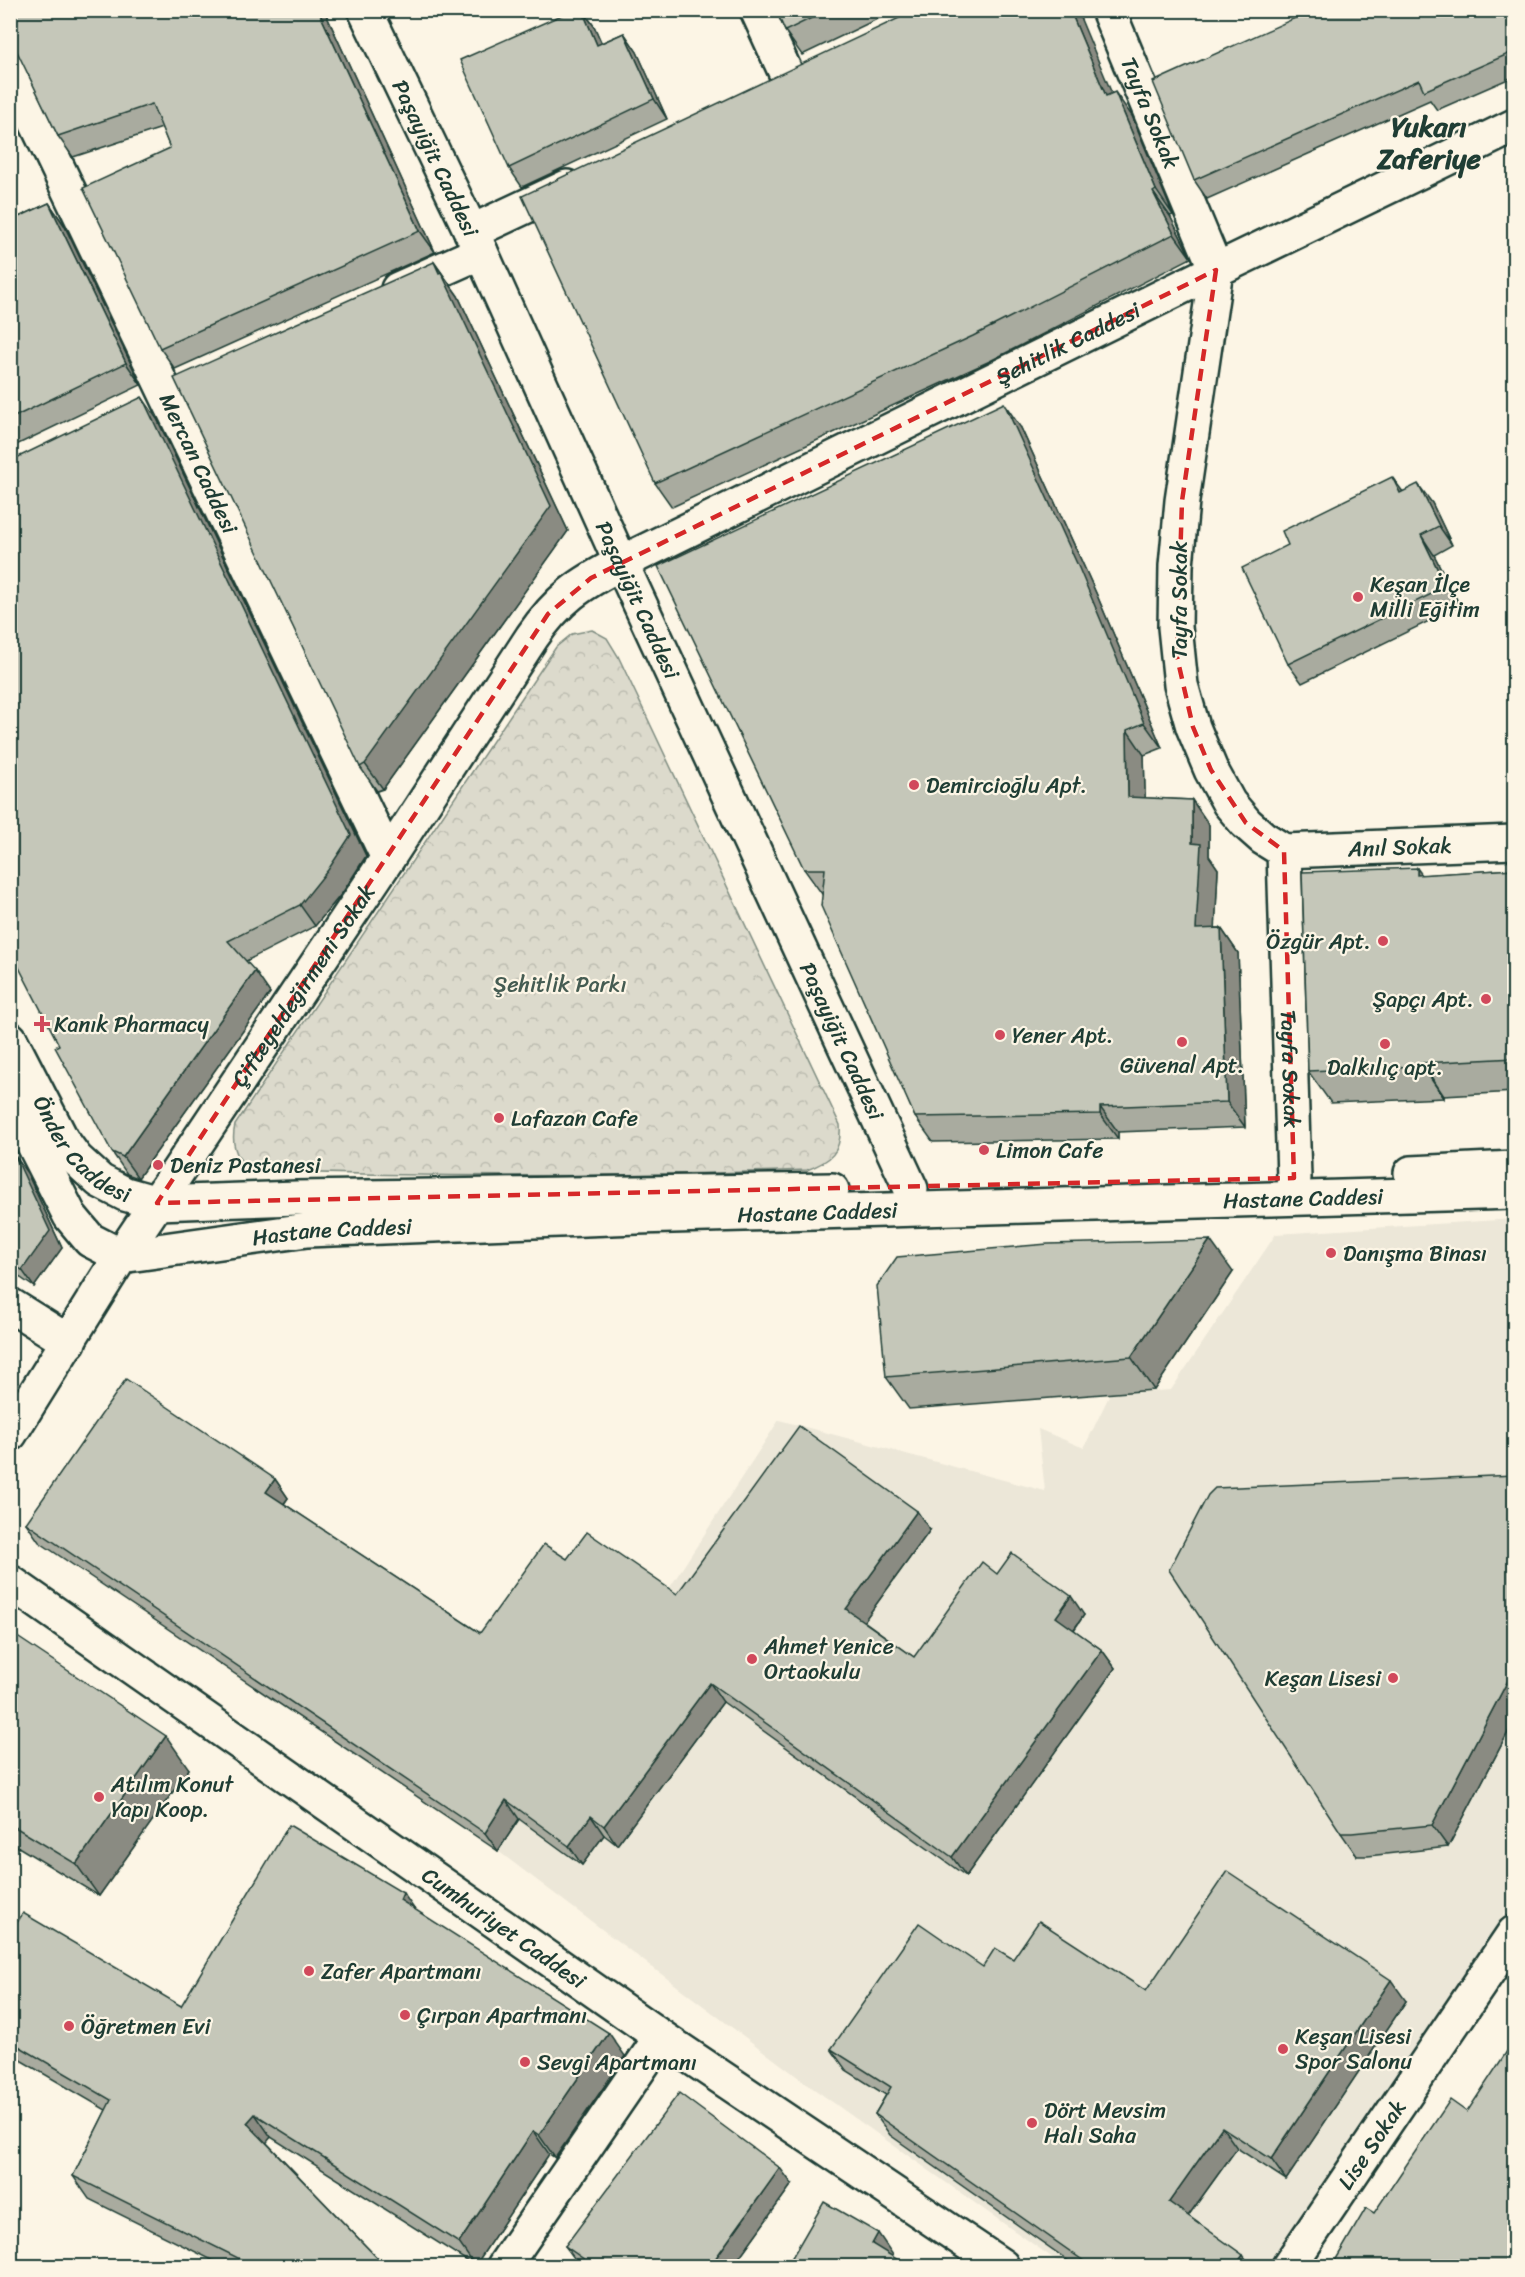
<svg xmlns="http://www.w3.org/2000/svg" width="1525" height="2277" font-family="Sriracha,sans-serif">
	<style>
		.built { fill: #ece7d8 }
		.park { fill: url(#park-crowns); stroke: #7e8c80; stroke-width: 1.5 }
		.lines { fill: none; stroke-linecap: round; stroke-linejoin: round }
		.minor-casing { stroke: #1f3d34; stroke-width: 38 }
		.secondary-casing { stroke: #1f3d34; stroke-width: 38 }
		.minor { stroke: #fcf5e5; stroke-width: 33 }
		.secondary { stroke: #fcf5e5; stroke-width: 33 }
		.wall { fill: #a9ab9f; stroke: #1f3d34; stroke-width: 1.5 }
		.shaded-wall { fill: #8a8b82; stroke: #1f3d34; stroke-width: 1.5 }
		.building { fill: #c5c7b9; stroke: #1f3d34; stroke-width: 1.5 }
		.marked { fill: none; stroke: #d62828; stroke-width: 4.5; stroke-dasharray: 12 8; stroke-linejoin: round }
		.poi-dot { fill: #d1495b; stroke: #fcf5e5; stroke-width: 2 }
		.labels { text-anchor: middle; stroke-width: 4.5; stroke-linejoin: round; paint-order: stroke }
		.street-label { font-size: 22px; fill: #1f3d34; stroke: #fcf5e5 }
		.poi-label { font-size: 22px; fill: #1f3d34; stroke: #fcf5e5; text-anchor: start }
		.park-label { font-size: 22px; fill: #455c52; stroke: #fcf5e5 }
		.district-label { font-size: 28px; font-weight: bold; fill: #1f3d34; stroke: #fcf5e5 }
	</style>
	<defs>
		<pattern id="park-crowns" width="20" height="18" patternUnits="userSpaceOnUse" patternTransform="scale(1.5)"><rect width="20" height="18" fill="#dcdacc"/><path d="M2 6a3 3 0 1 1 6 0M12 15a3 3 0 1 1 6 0" fill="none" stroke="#bcbcb0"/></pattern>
	</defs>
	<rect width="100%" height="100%" fill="#fcf5e5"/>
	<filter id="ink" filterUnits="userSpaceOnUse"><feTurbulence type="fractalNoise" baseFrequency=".0167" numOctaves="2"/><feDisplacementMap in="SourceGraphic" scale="12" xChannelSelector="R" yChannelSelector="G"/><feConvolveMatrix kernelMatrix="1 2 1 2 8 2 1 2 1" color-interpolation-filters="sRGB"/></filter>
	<g filter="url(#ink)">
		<path class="built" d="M 1514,1219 L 1514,1899 L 1269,2266 L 1064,2266 L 807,2084 L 498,1851 L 779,1420 L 1045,1491 L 1038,1429 L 1084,1448 L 1110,1394 L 1171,1390 L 1276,1234 Z"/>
		<path class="park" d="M 592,630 L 607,638 L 618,656 L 840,1125 C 842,1153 830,1161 807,1170 C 624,1177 442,1178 260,1171 L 246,1168 C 235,1154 231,1143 235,1125 L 556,647 L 572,634 Z"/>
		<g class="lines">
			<g class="minor-casing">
				<g id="minor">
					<path d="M 757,10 L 790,82"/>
					<path id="s1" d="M 1108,10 L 1216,270 L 1182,501 L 1176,566 L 1175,627 L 1181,685 L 1193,727 L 1211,770 L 1229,803 L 1246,823 L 1263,838 L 1284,851 L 1294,1178"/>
					<path id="s2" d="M 10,68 L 388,858"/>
					<path d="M 471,232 L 567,187"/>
					<path d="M 398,289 L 481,252"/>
					<path id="s3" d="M 1284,851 L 1514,842"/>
					<path d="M 10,1305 L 69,1342"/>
					<path id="s4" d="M 10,1434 L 121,1256 L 388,858 L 532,637 C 558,599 580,584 621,563 L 1216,270 L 1514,126"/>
					<path d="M 504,2266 L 661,2037"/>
					<path id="s5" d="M 1289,2266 L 1514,1933"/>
				</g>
			</g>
			<g class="secondary-casing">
				<g id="secondary">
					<path id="s6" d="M 365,10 L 481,252 L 621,563 L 911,1189"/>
					<path id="s7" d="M 10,1039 L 62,1140 L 76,1159 L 100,1181 L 125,1194 L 157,1203 L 297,1198 L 832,1190"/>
					<path id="s8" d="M 10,1098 L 70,1216 L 90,1240 L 121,1256 L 307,1230 L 637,1217 L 1514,1192"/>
					<path d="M 1411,1173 L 1514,1168"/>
					<path id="s9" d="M 10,1582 L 661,2037 L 1002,2266"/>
				</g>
			</g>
			<use href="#minor" class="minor"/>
			<use href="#secondary" class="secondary"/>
		</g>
		<g class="wall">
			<path d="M 10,10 L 324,10 L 435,252 L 175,369 L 160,348 L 170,148 L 162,128 L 73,157 L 58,136 L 18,52 L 10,50 Z"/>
			<path d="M 573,10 L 583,10 L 594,26 L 601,43 L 624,33 L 637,52 L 667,119 L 522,187 L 509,168 Z"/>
			<path d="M 776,10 L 896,10 L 802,55 L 785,31 Z"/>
			<path d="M 1313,10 L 1364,10 L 1365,11 L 1515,10 L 1515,76 L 1437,110 L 1430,100 L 1207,199 L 1194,180 Z"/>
			<path d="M 1111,93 L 1132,116 L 1173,215 L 1170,216 L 1191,258 L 990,361 L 672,507 L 655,483 Z"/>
			<path d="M 49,203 L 64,225 L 141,385 L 10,448 L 10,221 Z"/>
			<path d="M 434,262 L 458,296 L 568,531 L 383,789 L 377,791 L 360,767 Z"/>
			<path d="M 157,419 L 366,856 L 343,892 L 315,926 L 246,961 L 270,993 L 138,1178 L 127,1174 L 112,1152 L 59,1045 Z"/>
			<path d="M 1021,428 L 1096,593 L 1162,748 L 1144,755 L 1145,798 L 1192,800 L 1209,825 L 1209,856 L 1218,869 L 1215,928 L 1221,928 L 1238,953 L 1245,1127 L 1118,1132 L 1118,1139 L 933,1142 L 915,1117 L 822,894 L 804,869 Z"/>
			<path d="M 1402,491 L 1432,503 L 1452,545 L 1434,555 L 1460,606 L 1302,683 L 1288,664 Z"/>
			<path d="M 1515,869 L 1515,1092 L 1444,1096 L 1444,1098 L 1331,1103 L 1308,1071 L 1422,875 Z"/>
			<path d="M 10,1143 L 15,1156 L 27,1173 L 62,1248 L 34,1287 L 12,1272 L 10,1274 Z"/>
			<path d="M 1233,1272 L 1154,1390 L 909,1409 L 886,1377 Z"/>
			<path d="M 1515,1475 L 1515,1719 L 1448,1847 L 1368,1856 L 1357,1856 L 1341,1833 Z"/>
			<path d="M 275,1479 L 288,1498 L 284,1504 L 480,1633 L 567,1559 L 677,1594 L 930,1530 L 864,1621 L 914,1657 L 997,1574 L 1084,1615 L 1074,1630 L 1102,1650 L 1115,1668 L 966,1876 L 723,1702 L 617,1845 L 604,1835 L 582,1865 L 519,1819 L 498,1851 L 39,1542 L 26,1523 Z"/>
			<path d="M 10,1632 L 189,1769 L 99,1896 L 10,1842 Z"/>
			<path d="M 415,1910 L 625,2056 L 555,2158 L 549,2154 L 475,2266 L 271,2137 L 266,2142 L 385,2266 L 224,2266 L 89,2199 L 73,2176 L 106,2110 L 10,2054 L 10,1934 L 181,2006 Z"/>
			<path d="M 1013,1959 L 1146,1991 L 1406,2001 L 1286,2180 L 1237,2148 L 1188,2216 L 1251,2266 L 1076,2266 L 890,2135 L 875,2114 L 886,2095 L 846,2070 L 831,2049 L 983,1967 Z"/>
			<path d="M 792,2184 L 733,2266 L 582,2266 L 577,2262 L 565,2246 Z"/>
		</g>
		<g class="shaded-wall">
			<path d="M 318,10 L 324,10 L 435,252 L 420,231 Z"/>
			<path d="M 582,10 L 594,26 L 611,64 L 597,45 Z"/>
			<path d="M 1070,10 L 1077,10 L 1123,120 L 1106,96 Z"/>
			<path d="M 624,33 L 637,52 L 667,119 L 654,99 Z"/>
			<path d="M 1115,92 L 1132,116 L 1173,215 L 1156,190 Z"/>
			<path d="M 1153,192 L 1170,216 L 1191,258 L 1174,234 Z"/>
			<path d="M 49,203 L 64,225 L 141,385 L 126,363 Z"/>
			<path d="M 434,262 L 458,296 L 568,531 L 383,789 L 365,764 L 439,273 Z"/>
			<path d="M 142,397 L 157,419 L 366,856 L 343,892 L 315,926 L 300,905 Z"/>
			<path d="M 1004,403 L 1021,428 L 1096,593 L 1162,748 L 1144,723 Z"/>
			<path d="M 1392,477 L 1406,496 L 1400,493 Z"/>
			<path d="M 1418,484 L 1432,503 L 1452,545 L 1439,526 Z"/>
			<path d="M 1421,535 L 1434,555 L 1460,606 L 1446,587 Z"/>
			<path d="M 1127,730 L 1144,755 L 1146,822 L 1128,797 Z"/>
			<path d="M 1192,800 L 1209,825 L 1209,856 L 1218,869 L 1214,954 L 1196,929 L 1192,843 Z"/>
			<path d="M 1417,868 L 1440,900 L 1417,875 Z"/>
			<path d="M 1221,928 L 1238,953 L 1245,1127 L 1227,1102 Z"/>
			<path d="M 255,971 L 270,993 L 138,1178 L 123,1157 Z"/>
			<path d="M 1422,1063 L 1444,1096 L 1444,1098 L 1422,1066 Z"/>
			<path d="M 1100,1107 L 1118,1132 L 1118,1139 L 1100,1114 Z"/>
			<path d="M 10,1143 L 21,1176 L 10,1160 Z"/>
			<path d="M 15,1156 L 27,1173 L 62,1248 L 34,1287 L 22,1270 Z"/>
			<path d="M 1210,1240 L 1233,1272 L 1154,1390 L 1131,1357 Z"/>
			<path d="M 275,1479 L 288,1498 L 279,1510 L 266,1492 Z"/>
			<path d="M 917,1511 L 930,1530 L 859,1628 L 846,1609 Z"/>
			<path d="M 1071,1596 L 1084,1615 L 1069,1636 L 1056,1617 Z"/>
			<path d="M 1102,1650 L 1115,1668 L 966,1876 L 952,1857 Z"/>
			<path d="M 1515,1667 L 1515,1719 L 1448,1847 L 1432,1825 Z"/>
			<path d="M 710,1683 L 723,1702 L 617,1845 L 604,1826 Z"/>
			<path d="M 166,1736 L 189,1769 L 99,1896 L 76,1864 Z"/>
			<path d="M 506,1800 L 519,1819 L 498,1851 L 485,1833 Z"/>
			<path d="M 591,1816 L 604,1835 L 582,1865 L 569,1846 Z"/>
			<path d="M 403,1893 L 419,1916 L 400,1900 Z"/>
			<path d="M 1391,1980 L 1406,2001 L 1286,2180 L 1271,2159 Z"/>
			<path d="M 609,2033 L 625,2056 L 555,2158 L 539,2135 Z"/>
			<path d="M 255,2114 L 271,2137 L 264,2146 L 247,2123 Z"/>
			<path d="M 1222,2127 L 1237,2148 L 1183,2223 L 1169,2202 Z"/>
			<path d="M 533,2131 L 549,2154 L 475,2266 L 459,2243 Z"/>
			<path d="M 780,2168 L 792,2184 L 733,2266 L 710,2266 Z"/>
			<path d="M 878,2233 L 893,2255 L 887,2266 L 872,2244 Z"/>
			<path d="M 1243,2255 L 1251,2266 L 1235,2266 Z"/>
		</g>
		<g class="building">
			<path d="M 10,10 L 318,10 L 420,231 L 160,348 L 83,188 L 170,148 L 152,104 L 58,136 L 10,37 Z"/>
			<path d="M 573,10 L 582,10 L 597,45 L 624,33 L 654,99 L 509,168 L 460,60 Z"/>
			<path d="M 776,10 L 828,10 L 785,31 Z"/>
			<path d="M 916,10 L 1070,10 L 1106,96 L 1115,92 L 1156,190 L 1153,192 L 1174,234 L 973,336 L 655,483 L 522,196 Z"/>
			<path d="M 1313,10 L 1360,10 L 1361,13 L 1367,10 L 1515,10 L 1515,51 L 1424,91 L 1419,80 L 1194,180 L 1153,82 Z"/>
			<path d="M 49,203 L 126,363 L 10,419 L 10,221 Z"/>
			<path d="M 434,262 L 439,273 L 441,272 L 551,506 L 365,764 L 360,767 L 174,378 Z"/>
			<path d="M 142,397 L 351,835 L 328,870 L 300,905 L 228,941 L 255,971 L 123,1157 L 112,1152 L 55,1047 L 59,1045 L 10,950 L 10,461 Z"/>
			<path d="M 1004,403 L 1079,568 L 1144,723 L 1127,730 L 1128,797 L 1192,800 L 1192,843 L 1201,844 L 1196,929 L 1221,928 L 1227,1102 L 1100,1107 L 1100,1114 L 915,1117 L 821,906 L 825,869 L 804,869 L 658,566 Z"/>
			<path d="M 1392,477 L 1400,493 L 1418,484 L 1439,526 L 1421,535 L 1446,587 L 1288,664 L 1242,568 L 1288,545 L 1282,531 Z"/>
			<path d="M 1417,868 L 1417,875 L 1515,869 L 1515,1058 L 1422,1063 L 1422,1066 L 1308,1071 L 1302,872 Z"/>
			<path d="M 15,1156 L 50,1231 L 22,1270 L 10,1262 L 10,1158 Z"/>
			<path d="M 1210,1240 L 1131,1357 L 886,1377 L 877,1286 L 897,1257 L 1048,1244 Z"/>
			<path d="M 126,1379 L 275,1479 L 266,1492 L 480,1633 L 544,1544 L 567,1559 L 587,1532 L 677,1594 L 799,1426 L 917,1511 L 846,1609 L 914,1657 L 982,1562 L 997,1574 L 1012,1553 L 1071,1596 L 1056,1617 L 1102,1650 L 952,1857 L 710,1683 L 604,1826 L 591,1816 L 569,1846 L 506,1800 L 485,1833 L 26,1523 Z"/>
			<path d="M 1515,1475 L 1515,1667 L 1432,1825 L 1352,1833 L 1341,1833 L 1169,1570 L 1208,1495 L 1215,1488 Z"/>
			<path d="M 10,1632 L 166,1736 L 76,1864 L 10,1824 Z"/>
			<path d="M 289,1825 L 403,1893 L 400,1900 L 609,2033 L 539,2135 L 533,2131 L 459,2243 L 255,2114 L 247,2123 L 385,2266 L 254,2266 L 73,2176 L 111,2100 L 10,2041 L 10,1934 L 23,1913 L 181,2006 Z"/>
			<path d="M 1227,1871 L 1391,1980 L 1271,2159 L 1222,2127 L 1169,2202 L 1243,2255 L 1235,2266 L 1091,2266 L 875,2114 L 891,2087 L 831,2049 L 919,1923 L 983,1967 L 995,1948 L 1013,1959 L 1039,1921 L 1146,1991 Z"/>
			<path d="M 1515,2039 L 1515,2266 L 1332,2266 L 1366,2208 L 1374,2213 L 1450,2100 L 1467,2112 Z"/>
			<path d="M 679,2093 L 780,2168 L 710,2266 L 594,2266 L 565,2246 Z"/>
			<path d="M 824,2202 L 878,2233 L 872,2244 L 908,2266 L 787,2266 Z"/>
		</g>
	</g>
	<path class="marked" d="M 1216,270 L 1182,501 L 1177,657 L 1193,727 L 1211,770 L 1246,823 L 1284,851 L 1294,1178 L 157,1203 L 548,614 L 591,578 Z"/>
	<g class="poi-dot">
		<circle cx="1358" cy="597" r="6"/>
		<circle cx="914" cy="785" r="6"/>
		<circle cx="1383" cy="941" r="6"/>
		<circle cx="1486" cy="999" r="6"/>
		<path d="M39 1015h6v6h6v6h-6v6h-6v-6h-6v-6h6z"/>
		<circle cx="1000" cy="1035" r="6"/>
		<circle cx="1182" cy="1042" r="6"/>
		<circle cx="1385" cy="1044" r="6"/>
		<circle cx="499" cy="1118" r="6"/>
		<circle cx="984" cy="1150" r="6"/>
		<circle cx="158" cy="1165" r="6"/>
		<circle cx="1331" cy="1253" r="6"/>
		<circle cx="752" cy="1659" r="6"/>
		<circle cx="1393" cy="1678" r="6"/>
		<circle cx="99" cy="1797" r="6"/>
		<circle cx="309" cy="1971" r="6"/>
		<circle cx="405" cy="2015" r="6"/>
		<circle cx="69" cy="2026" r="6"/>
		<circle cx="1283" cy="2049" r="6"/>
		<circle cx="525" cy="2062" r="6"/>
		<circle cx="1032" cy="2123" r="6"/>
	</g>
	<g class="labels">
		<g class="street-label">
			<text dy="8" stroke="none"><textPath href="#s1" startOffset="111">Tayfa Sokak</textPath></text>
			<text dy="8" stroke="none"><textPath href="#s6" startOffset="164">Paşayiğit Caddesi</textPath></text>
			<text dy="8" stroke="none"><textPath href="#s4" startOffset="1568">Şehitlik Caddesi</textPath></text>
			<text dy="8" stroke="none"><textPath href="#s2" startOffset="438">Mercan Caddesi</textPath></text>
			<text dy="8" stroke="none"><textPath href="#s6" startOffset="650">Paşayiğit Caddesi</textPath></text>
			<text transform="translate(1179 600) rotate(-90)" y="8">Tayfa Sokak</text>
			<text dy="8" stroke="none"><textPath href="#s3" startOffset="116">Anıl Sokak</textPath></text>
			<text dy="8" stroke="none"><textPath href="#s4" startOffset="536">Çifteyeldeğirmeni Sokak</textPath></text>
			<text dy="8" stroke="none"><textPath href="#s6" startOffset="1136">Paşayiğit Caddesi</textPath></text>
			<text dy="8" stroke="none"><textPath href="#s1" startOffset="1119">Tayfa Sokak</textPath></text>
			<text dy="8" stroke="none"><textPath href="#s7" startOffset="134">Önder Caddesi</textPath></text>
			<text dy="8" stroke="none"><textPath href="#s8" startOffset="1383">Hastane Caddesi</textPath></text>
			<text dy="8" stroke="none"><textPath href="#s8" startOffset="897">Hastane Caddesi</textPath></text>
			<text dy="8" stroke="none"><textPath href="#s8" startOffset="411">Hastane Caddesi</textPath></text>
			<text dy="8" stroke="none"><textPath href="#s9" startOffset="603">Cumhuriyet Caddesi</textPath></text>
			<text dy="8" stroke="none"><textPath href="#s5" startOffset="147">Lise Sokak</textPath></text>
		</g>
		<g class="poi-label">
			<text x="1370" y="592">Keşan İlçe<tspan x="1370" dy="25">Milli Eğitim</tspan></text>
			<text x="926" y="793">Demircioğlu Apt.</text>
			<text x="1371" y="949" text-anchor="end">Özgür Apt.</text>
			<text x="1474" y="1007" text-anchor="end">Şapçı Apt.</text>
			<text x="54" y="1032">Kanık Pharmacy</text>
			<text x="1012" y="1043">Yener Apt.</text>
			<text x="1182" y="1073" text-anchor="middle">Güvenal Apt.</text>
			<text x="1385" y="1075" text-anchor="middle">Dalkılıç apt.</text>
			<text x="511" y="1126">Lafazan Cafe</text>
			<text x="996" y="1158">Limon Cafe</text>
			<text x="170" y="1173">Deniz Pastanesi</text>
			<text x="1343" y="1261">Danışma Binası</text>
			<text x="764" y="1654">Ahmet Yenice<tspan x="764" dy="25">Ortaokulu</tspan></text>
			<text x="1381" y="1686" text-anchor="end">Keşan Lisesi</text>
			<text x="111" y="1792">Atılım Konut<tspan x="111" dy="25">Yapı Koop.</tspan></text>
			<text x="321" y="1979">Zafer Apartmanı</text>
			<text x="417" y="2023">Çırpan Apartmanı</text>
			<text x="81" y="2034">Öğretmen Evi</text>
			<text x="1295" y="2044">Keşan Lisesi<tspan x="1295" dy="25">Spor Salonu</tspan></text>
			<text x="537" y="2070">Sevgi Apartmanı</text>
			<text x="1044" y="2118">Dört Mevsim<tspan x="1044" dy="25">Halı Saha</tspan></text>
		</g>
		<g class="park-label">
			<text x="560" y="992">Şehitlik Parkı</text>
		</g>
		<g class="district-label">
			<text x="1429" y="136">Yukarı<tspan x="1429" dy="32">Zaferiye</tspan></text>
		</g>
	</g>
	<rect width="1525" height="2277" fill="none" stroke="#fcf5e5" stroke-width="36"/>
	<rect x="18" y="18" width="1489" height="2241" fill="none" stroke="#1f3d34" stroke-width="2" filter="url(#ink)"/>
</svg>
